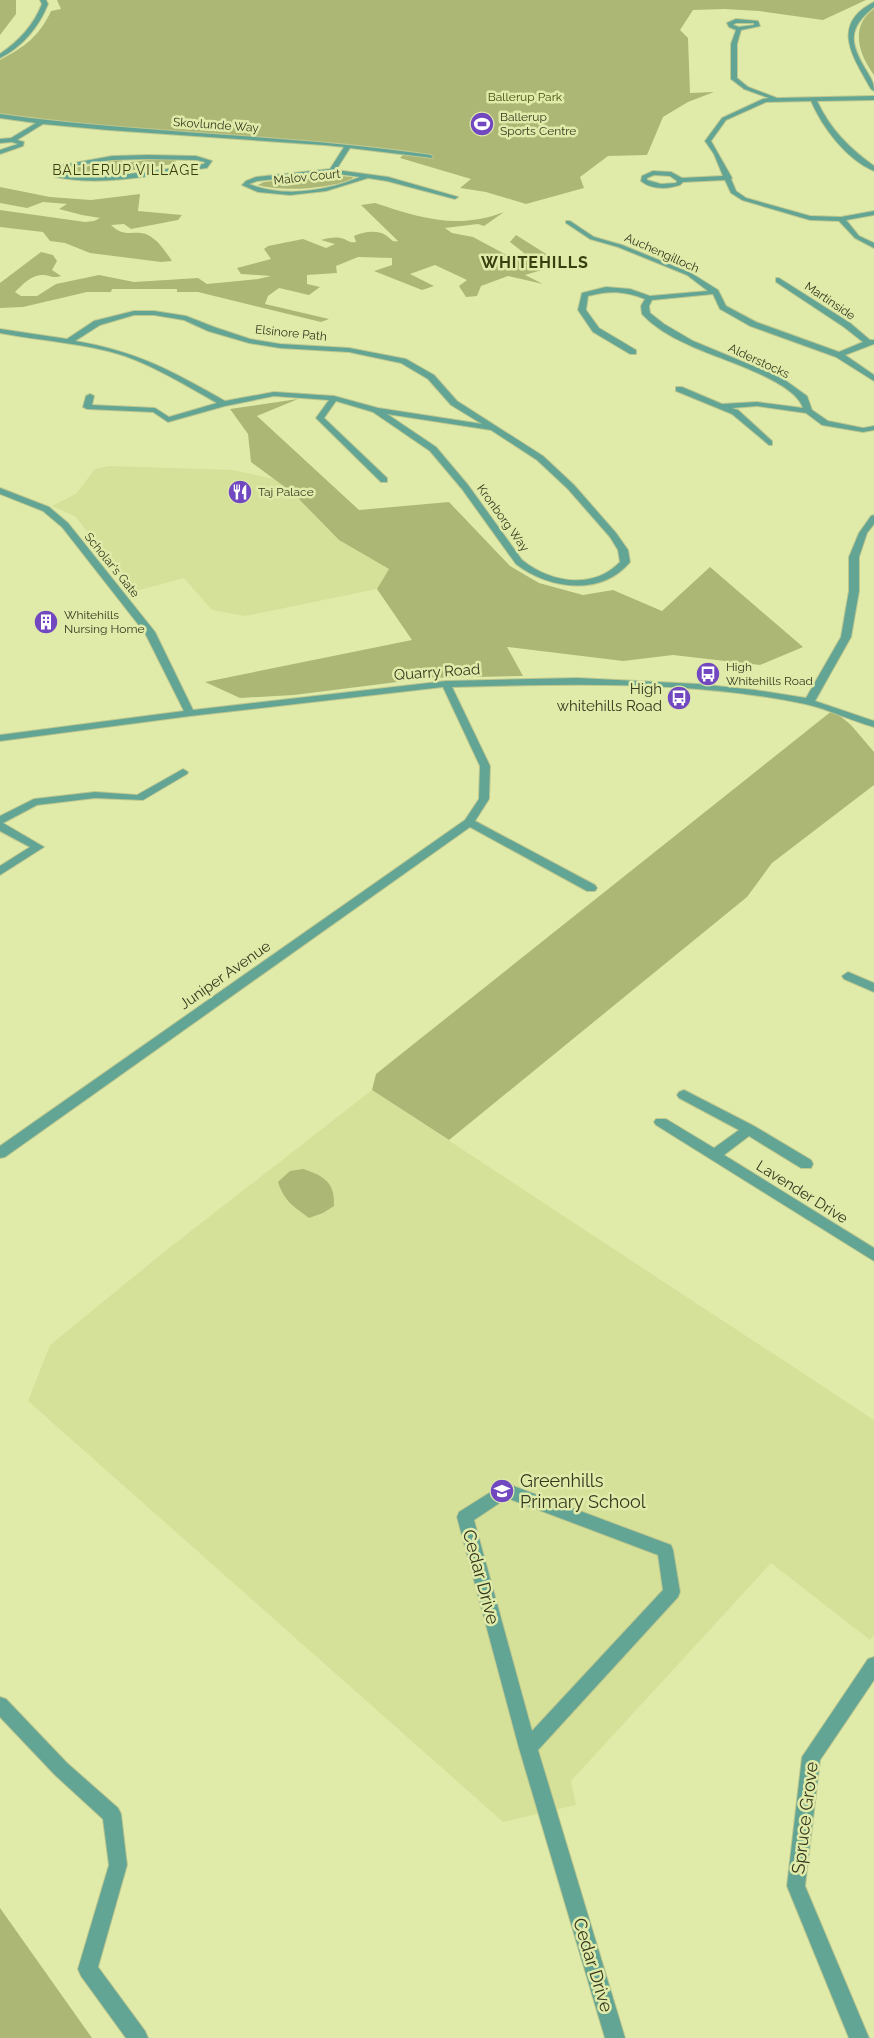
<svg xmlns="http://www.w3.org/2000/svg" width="874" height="2038" font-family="Raleway,sans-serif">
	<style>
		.built { fill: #d5e199 }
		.green { fill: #adb775 }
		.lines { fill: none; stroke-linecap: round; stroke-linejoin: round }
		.minor-casing { stroke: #bec78e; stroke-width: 2 }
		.minor { fill: #62a594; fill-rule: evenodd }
		.labels { text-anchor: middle; stroke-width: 5; stroke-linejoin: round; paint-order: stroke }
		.far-park-label { font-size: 12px; fill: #464c10; stroke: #e0ebaa }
		.far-poi-label { font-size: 12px; fill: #35391f; stroke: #e0ebaa; text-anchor: start }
		.far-street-label { font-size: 12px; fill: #35391f; stroke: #e0ebaa }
		.far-neighbourhood-label { font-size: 14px; letter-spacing: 1px; fill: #393e0f; stroke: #e0ebaa }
		.street-label { font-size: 15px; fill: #35391f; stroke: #e0ebaa }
		.poi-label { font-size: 15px; fill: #35391f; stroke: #e0ebaa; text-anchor: end }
		.far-district-label { font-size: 16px; font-weight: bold; letter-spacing: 1px; fill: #393e0f; stroke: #e0ebaa }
		.near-poi-label { font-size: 18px; fill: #35391f; stroke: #e0ebaa; text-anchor: start }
		.near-street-label { font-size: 18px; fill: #35391f; stroke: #e0ebaa }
	</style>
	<rect width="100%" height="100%" fill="#e0ebaa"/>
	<g class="built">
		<path d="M 109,466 L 233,470 L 274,479 L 293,493 L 339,540 L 389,569 L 377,589 L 245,616 L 212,610 L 184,578 L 132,592 L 76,517 L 52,506 L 76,494 L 95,469 Z"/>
		<path d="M 372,1090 L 874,1420 L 874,1635 L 870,1640 L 771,1563 L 571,1781 L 576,1805 L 503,1822 L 28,1401 L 50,1345 L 164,1252 Z"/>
	</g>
	<g class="green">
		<path d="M 0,0 L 16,0 L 16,14 L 0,35 Z"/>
		<path d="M 57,0 L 866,0 L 823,20 L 759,11 L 724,9 L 693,10 L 680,30 L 688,38 L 690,93 L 714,92 L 688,102 L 663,117 L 647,155 L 608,156 L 580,177 L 584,188 L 526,204 L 486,192 L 460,188 L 471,179 L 400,158 L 407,151 C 272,135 135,135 0,114 L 0,60 C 24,47 39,37 51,11 L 61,9 Z"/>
		<path d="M 874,9 L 874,75 C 859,55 849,26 874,9 Z"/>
		<path d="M 157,159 L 172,159 L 176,161 L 174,164 C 142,168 89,180 59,171 L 61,168 L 68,165 C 82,172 105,160 121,160 L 123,163 Z"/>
		<path d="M 329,175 L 353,177 L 352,179 C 328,189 283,192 258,185 L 264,182 Z"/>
		<path d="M 0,187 L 50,197 L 91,200 L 140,194 L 138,211 L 182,215 L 178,220 L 131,229 L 124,224 L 111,225 C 125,239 135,229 148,235 C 158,240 166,252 172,261 L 161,262 L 90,253 L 65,243 L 50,241 L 43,232 L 0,227 L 0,210 L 85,222 L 94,221 L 100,218 L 82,215 L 59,209 L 67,204 L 43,202 L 27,208 L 0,203 Z"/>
		<path d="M 375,203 C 421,218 457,230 504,212 L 484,226 L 478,224 L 445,228 L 452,233 L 473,237 L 514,259 L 523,259 L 524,253 L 510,242 L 516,235 L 562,264 L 525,275 L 543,284 L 508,276 L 481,286 L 477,296 L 466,297 L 459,286 L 467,280 L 435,265 L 410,274 L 434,286 L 422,290 L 374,271 L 392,265 L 392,258 L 358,257 L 336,266 L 337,273 L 307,275 L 307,284 L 320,287 L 309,295 L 279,288 L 268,296 L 265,304 L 329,319 L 321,322 L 198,292 L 177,292 L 177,289 L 112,289 L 111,292 L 87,292 L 23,307 L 0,308 L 0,283 L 41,252 L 53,255 L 57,261 L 52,270 L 61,276 C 52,279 51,275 42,275 C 31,275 22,285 15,292 L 21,296 L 37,296 L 56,284 L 99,275 L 134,282 L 198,278 L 207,284 L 258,279 L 271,276 L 241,274 L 237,268 L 271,259 L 264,249 L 268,246 L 303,239 L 326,248 L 335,244 L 321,240 C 328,238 337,236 344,239 C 349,241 350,243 356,242 L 354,236 C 363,232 378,229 387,236 C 392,240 392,242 398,241 L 361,205 Z"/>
		<path d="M 298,399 L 257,416 L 359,510 L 449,502 L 510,566 L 539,583 L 583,595 L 613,590 L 662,611 L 710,567 L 803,647 L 760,665 L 673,655 L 623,661 L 507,647 L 523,676 L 429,678 L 294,695 L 240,698 L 205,682 L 412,640 L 377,589 L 389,569 L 339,540 L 293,493 L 251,462 L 248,434 L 230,409 Z"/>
		<path d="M 833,710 L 851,725 L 874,752 L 874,785 L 772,863 L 747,897 L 449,1140 L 372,1090 L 376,1074 Z"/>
		<path d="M 303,1169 C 324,1176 335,1182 334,1206 L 323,1213 L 309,1218 C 293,1206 284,1201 278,1182 L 290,1171 Z"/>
		<path d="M 0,1908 L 92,2038 L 0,2038 Z"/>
	</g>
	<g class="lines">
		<g class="minor-casing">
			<g id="minor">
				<path d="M 40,0 L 46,0 L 48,4 C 39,27 22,47 0,58 L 0,54 C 20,40 33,26 42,4 Z"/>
				<path d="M 874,2 L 874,7 C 848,28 849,42 866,70 C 870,77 874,82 874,91 L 871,89 C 854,58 829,25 874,2 Z"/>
				<path d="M 736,19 L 758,21 L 760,26 L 741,30 L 737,44 L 737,78 L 748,87 L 777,98 L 874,96 L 874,100 L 817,101 C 830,129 849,148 874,166 L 874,171 C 846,159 823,128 811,101 L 766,102 L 726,120 L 711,141 L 732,178 L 731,179 L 736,191 L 746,198 L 810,216 L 841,217 L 874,211 L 874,215 L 846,220 L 859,236 L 874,243 L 874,248 L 855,238 L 839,221 L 810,220 L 742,200 L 731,193 L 725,180 L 683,182 L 680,185 C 667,189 652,190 641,181 L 642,176 L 653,171 L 671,172 L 682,178 L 723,176 L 714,154 L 705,141 L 722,118 L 763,99 L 769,98 L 744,89 L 731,79 L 731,44 L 736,30 L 729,27 L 727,23 ZM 736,23 L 754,23 L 754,25 L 739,27 L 733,25 ZM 654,175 L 670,176 L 677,181 L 676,183 L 661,184 L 647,180 L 647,178 Z"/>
				<path d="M 0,114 C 143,134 288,134 431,155 L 433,158 L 350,148 L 336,170 L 388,177 L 458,197 L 455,199 L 387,181 L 368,178 L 326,191 L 290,195 L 258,192 L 242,185 L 246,181 L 256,177 L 330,169 L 344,147 L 324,145 L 108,130 L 43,124 L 17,140 L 24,142 L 23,146 L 0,154 L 0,150 L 18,144 L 12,142 L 0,143 L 0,139 L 11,138 L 36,123 L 0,118 ZM 332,173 L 360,177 C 327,191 283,198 249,184 L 257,181 Z"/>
				<path d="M 147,155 L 196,156 L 212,161 L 207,168 C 157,174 105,187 55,177 L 52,167 L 112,156 ZM 147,159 L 196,160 L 205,162 L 204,164 L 114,176 L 60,174 L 58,168 L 112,160 Z"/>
				<path d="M 566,221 L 570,221 L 594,237 L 622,245 L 691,273 L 718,290 L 726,306 L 756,322 L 839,352 L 863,342 L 844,327 L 776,282 L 776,278 L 779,278 L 850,323 L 870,340 L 874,340 L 874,344 L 845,355 L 874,375 L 874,381 L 836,357 L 750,326 L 720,309 L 713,294 L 652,300 L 649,306 L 650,313 L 664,324 L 693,341 L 782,378 L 807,396 L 812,410 L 828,421 L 863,428 L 874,426 L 874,430 L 863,432 L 822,425 L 806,413 L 757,406 L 732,408 L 738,410 L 772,441 L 772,445 L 769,445 L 732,414 L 676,391 L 676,387 L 682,387 L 722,404 L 757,402 L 803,408 C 794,379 714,358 687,344 C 671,337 654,327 642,314 L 641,306 L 645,299 C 625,291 609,290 588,296 L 586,310 L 599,328 L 636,350 L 636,354 L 630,354 L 593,332 L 578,310 L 582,293 L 606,287 L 630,289 L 650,296 L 708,291 L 687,275 L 618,247 L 590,239 L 566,223 Z"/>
				<path d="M 134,311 L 154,311 L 186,316 L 214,327 L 250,339 L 280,344 L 349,348 L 406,359 L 434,375 L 457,401 L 543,456 L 574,485 L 616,533 L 628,550 L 630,562 C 601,597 548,589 516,564 L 462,489 L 430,451 L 373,412 L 336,401 L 324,418 L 387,478 L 387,482 L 381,482 L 316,418 L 329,400 L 274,396 L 225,406 L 168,422 L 153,412 L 87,409 L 83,407 L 86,396 L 90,394 L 94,396 L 92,405 L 155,408 L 169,417 L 217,403 C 187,386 158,368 125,356 C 85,343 41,341 0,333 L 0,329 L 67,339 L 94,321 ZM 134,315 L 154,315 L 184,320 L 208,331 L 249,343 L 280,348 L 349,352 L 401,363 L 428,379 L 451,405 L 482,424 L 378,408 L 334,396 L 274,392 L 225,401 C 172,371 136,351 75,341 L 100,325 ZM 387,414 L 491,430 L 537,460 L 568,489 L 610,537 L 618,550 L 620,562 C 593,590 551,583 522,560 L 468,485 L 436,447 Z"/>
				<path d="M 0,488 L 49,507 L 68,523 L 155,632 L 193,710 L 446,681 L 577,678 L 698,684 L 755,690 L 806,698 L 841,637 L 849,591 L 849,557 L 859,533 L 871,516 L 874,515 L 874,524 L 867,533 L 859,557 L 859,591 L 851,637 L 815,701 L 874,721 L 874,727 C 851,721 829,709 805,704 C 690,680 569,684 452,687 L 490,766 L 489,799 L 475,821 L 595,885 L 597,888 L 595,891 L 587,891 L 470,827 L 5,1157 L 0,1158 L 0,1146 L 465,820 L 479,799 L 480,766 L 443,687 L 190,716 L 0,741 L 0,735 L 184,711 L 145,633 L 62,527 L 43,511 L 0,494 Z"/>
				<path d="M 183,769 L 188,772 L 187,774 L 143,800 L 95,798 L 37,805 L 3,823 L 44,847 L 0,875 L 0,866 L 30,847 L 0,831 L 0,816 L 34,799 L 95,792 L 137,795 Z"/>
				<path d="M 848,972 L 874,983 L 874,992 L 844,979 L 842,976 Z"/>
				<path d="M 684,1090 L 754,1126 L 811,1160 L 813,1164 L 811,1168 L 801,1168 L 749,1136 L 724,1155 L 874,1248 L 874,1261 L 656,1125 L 654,1122 L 656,1119 L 666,1119 L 714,1148 L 739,1130 L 679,1098 L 677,1095 L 679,1092 Z"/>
				<path d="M 505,1483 L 671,1545 L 673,1550 L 680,1592 L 678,1597 L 538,1750 L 625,2038 L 605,2038 L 519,1748 L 457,1517 L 459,1512 ZM 507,1498 L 658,1555 L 663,1590 L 532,1731 L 474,1520 Z"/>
				<path d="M 874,1657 L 874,1680 L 820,1760 L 805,1886 L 869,2038 L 849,2038 L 787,1886 L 802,1757 L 868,1659 Z"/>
				<path d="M 0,1697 L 6,1699 L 67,1763 L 118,1808 L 121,1814 L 127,1865 L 98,1967 L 145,2031 L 148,2038 L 126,2038 L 81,1976 L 78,1969 L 109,1865 L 103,1819 L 55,1775 L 0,1717 Z"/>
			</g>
		</g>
		<use href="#minor" class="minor"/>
	</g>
	<defs>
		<g id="stadium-disc" transform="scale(1.25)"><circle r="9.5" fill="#7248c0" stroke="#e0ebaa"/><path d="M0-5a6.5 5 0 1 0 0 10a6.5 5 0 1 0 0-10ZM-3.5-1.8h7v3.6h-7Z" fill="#fff"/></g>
		<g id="restaurant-disc" transform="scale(1.25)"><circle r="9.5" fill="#7248c0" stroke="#e0ebaa"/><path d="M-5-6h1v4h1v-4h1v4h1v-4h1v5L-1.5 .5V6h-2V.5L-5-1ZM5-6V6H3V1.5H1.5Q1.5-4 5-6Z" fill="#fff"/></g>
		<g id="building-disc" transform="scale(1.25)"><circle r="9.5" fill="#7248c0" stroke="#e0ebaa"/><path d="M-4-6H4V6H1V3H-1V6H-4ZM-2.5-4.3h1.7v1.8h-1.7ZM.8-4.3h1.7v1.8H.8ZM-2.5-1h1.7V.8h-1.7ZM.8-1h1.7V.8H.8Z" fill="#fff"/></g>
		<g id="bus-disc" transform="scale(1.25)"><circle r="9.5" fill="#7248c0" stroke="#e0ebaa"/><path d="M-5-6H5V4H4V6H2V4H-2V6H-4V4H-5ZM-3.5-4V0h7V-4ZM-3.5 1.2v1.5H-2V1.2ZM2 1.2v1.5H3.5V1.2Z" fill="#fff"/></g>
		<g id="school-disc" transform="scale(1.25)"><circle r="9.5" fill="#7248c0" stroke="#e0ebaa"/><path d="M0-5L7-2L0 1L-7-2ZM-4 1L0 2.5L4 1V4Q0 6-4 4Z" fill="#fff"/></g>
	</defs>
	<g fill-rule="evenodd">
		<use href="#stadium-disc" x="482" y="124"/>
		<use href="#restaurant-disc" x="240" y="492"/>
		<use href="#building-disc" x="46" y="622"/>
		<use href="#bus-disc" x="708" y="674"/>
		<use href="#bus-disc" x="679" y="698"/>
		<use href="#school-disc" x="502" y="1491"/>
	</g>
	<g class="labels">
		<g class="far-park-label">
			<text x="525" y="101">Ballerup Park</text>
		</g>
		<g class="far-poi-label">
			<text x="500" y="121">Ballerup<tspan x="500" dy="14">Sports Centre</tspan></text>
			<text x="258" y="496">Taj Palace</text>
			<text x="64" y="619">Whitehills<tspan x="64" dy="14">Nursing Home</tspan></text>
			<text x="726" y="671">High<tspan x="726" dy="14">Whitehills Road</tspan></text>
		</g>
		<g class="far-street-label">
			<text transform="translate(216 125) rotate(4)" y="4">Skovlunde Way</text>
			<text transform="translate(307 177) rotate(-6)" y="4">Malov Court</text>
			<text transform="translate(662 253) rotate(24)" y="4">Auchengilloch</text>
			<text transform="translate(830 301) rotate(34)" y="4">Martinside</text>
			<text transform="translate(291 333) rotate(6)" y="4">Elsinore Path</text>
			<text transform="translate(759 361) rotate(25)" y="4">Alderstocks</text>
			<text transform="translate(503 518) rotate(54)" y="4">Kronborg Way</text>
			<text transform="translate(112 565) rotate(51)" y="4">Scholar's Gate</text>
		</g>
		<g class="far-neighbourhood-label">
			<text x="126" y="175">BALLERUP VILLAGE</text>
		</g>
		<g class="street-label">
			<text transform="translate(437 672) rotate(-4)" y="5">Quarry Road</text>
			<text transform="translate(225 975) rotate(-35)" y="5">Juniper Avenue</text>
			<text transform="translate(802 1192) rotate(32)" y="5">Lavender Drive</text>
		</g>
		<g class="poi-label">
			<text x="662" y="694">High<tspan x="662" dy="17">whitehills Road</tspan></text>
		</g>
		<g class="far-district-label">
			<text x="535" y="268">WHITEHILLS</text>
		</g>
		<g class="near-poi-label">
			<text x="520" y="1487">Greenhills<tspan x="520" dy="21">Primary School</tspan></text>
		</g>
		<g class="near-street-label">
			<text transform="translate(481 1577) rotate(75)" y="6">Cedar Drive</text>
			<text transform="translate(805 1818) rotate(-83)" y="6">Spruce Grove</text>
			<text transform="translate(593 1965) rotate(73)" y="6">Cedar Drive</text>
		</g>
	</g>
</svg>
